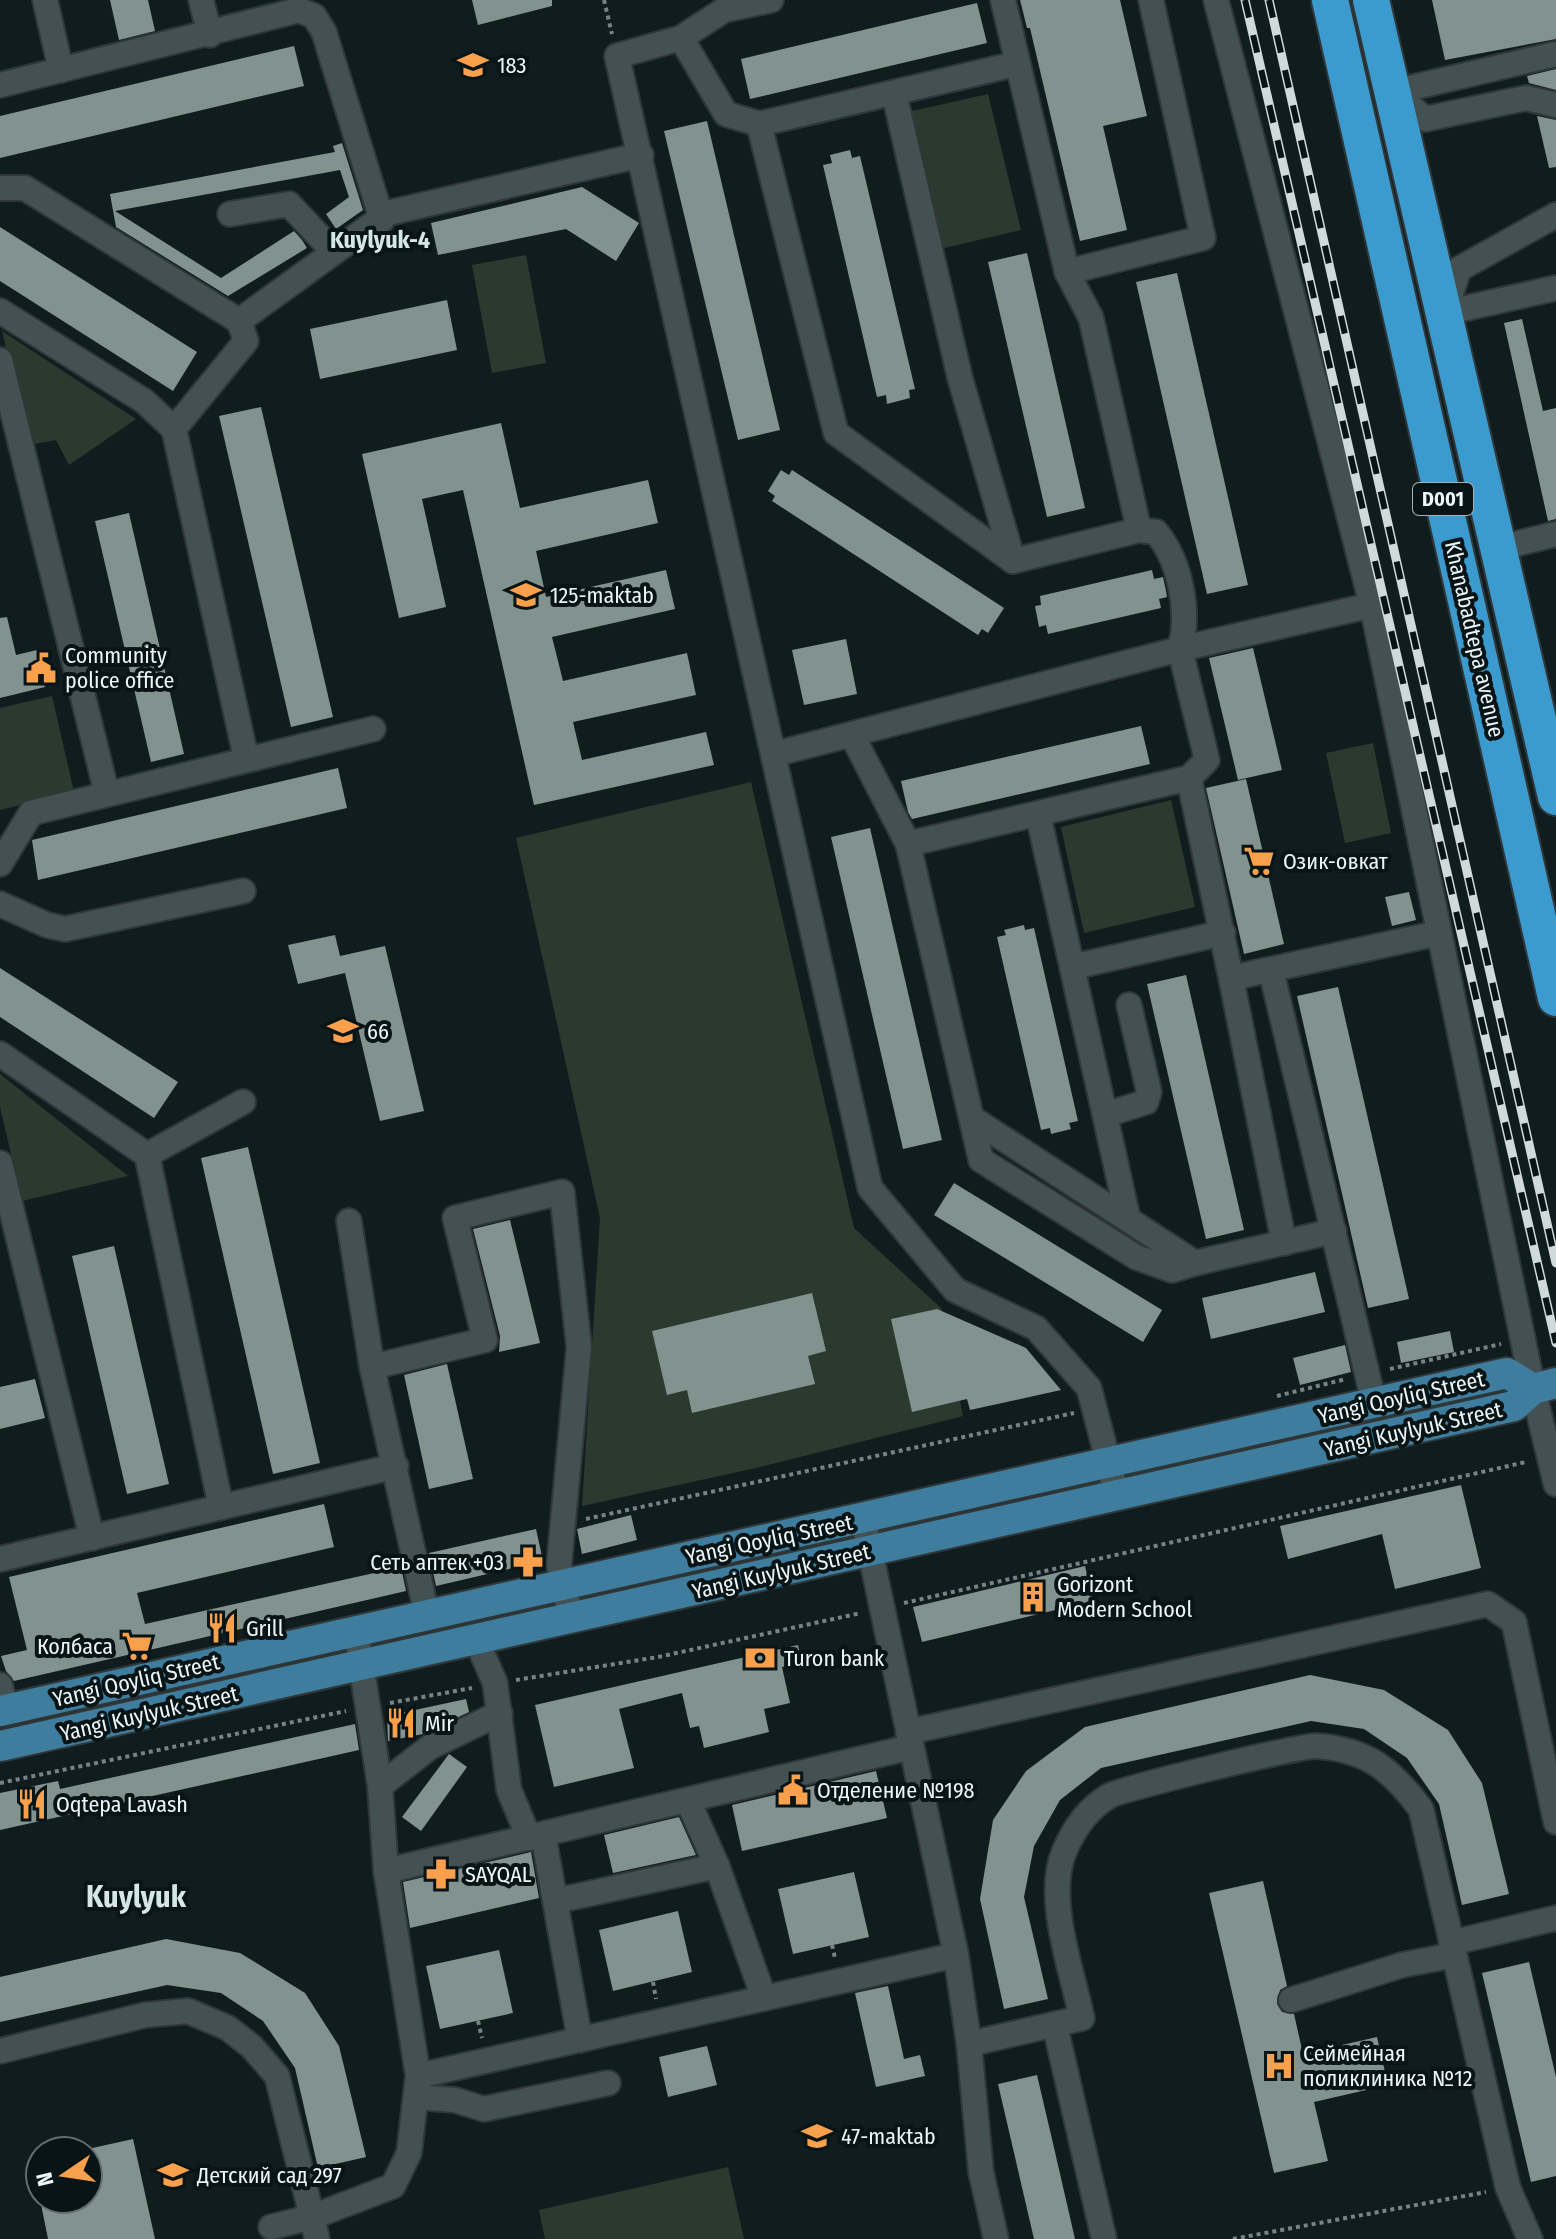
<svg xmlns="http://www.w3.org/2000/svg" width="1556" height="2239" font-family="'Fira Sans Condensed',sans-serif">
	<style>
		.green { fill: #2b3a2e }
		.building { fill: #82928e }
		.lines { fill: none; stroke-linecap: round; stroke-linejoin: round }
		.minor-casing { stroke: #303739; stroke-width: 28 }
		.major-casing { stroke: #303739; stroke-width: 34 }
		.highway-casing { stroke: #303739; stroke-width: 40 }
		.path { stroke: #788385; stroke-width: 4; stroke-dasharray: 4 4; stroke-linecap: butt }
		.minor { stroke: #435153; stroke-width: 24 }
		.major { stroke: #3e7d9d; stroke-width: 30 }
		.highway { stroke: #3b9ace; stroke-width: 36 }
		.rail-casing { stroke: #d1dadb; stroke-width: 9 }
		.rail { stroke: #081416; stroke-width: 6; stroke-dasharray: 18; stroke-linecap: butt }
		.labels { text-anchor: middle; stroke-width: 8; stroke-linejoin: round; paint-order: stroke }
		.shield { fill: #081416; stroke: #a8b2b4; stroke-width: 2 }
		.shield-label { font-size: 20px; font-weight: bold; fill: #edf6f7 }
		.poi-label { font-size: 22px; fill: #edf6f7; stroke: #081416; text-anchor: start }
		.street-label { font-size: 22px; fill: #edf6f7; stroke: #081416 }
		.neighbourhood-label { font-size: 24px; font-weight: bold; fill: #d5e6e9; stroke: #081416 }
		.district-label { font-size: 30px; font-weight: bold; fill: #d5e6e9; stroke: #081416 }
	</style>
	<rect width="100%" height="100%" fill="#101d1f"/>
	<g class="green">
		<path d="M 988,94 L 1021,230 L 940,249 L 908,112 Z"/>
		<path d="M 526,255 L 546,363 L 492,373 L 472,265 Z"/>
		<path d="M 2,331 L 136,419 L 69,465 L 56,440 L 29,445 Z"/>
		<path d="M 52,696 L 74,792 L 0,810 L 0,708 Z"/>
		<path d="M 1373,743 L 1391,833 L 1345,843 L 1326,753 Z"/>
		<path d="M 751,782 L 854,1228 L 941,1308 L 963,1416 L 756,1468 L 582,1506 L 600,1218 L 516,838 Z"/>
		<path d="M 1171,800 L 1195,907 L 1084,933 L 1061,827 Z"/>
		<path d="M 0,1074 L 128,1176 L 22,1201 L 0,1107 Z"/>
		<path d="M 728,2167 L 744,2239 L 545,2239 L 539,2210 Z"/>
	</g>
	<g class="building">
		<path d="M 110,0 L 148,0 L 155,31 L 119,40 Z"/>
		<path d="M 472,0 L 552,0 L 552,6 L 478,25 Z"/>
		<path d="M 1020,0 L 1120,0 L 1147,116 L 1103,126 L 1127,230 L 1080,241 L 1030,28 L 1027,28 Z"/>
		<path d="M 1432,0 L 1556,0 L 1556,39 L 1445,60 Z"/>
		<path d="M 977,3 L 987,43 L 750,99 L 741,59 Z"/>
		<path d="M 294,46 L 304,86 L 0,158 L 0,116 Z"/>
		<path d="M 1556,69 L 1556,90 L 1529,83 L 1527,76 Z"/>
		<path d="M 1537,116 L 1556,120 L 1556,167 L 1549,168 Z"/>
		<path d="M 707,121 L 780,430 L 738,440 L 664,131 Z"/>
		<path d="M 342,143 L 363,210 L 336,229 L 326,214 L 349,197 L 340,170 L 115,211 L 221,278 L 294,231 L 302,240 L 307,248 L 228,296 L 116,227 L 110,194 L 335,152 L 333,146 Z"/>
		<path d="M 850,150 L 852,158 L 860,156 L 915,389 L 909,390 L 910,398 L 887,404 L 886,395 L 877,397 L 823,165 L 832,163 L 830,155 Z"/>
		<path d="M 582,187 L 639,223 L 616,261 L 566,229 L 438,255 L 431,223 Z"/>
		<path d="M 0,227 L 197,352 L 173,391 L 0,281 Z"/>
		<path d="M 1027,253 L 1085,508 L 1047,517 L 988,262 Z"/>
		<path d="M 1177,273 L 1248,585 L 1207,594 L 1136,282 Z"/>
		<path d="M 447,300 L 457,350 L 320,379 L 310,329 Z"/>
		<path d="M 1522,319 L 1543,411 L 1556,408 L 1556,519 L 1548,521 L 1504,323 Z"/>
		<path d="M 261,407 L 333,717 L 291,727 L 219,416 Z"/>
		<path d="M 501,423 L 520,508 L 648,480 L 658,523 L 536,551 L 546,597 L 666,570 L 675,609 L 552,637 L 563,681 L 687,653 L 696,695 L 573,722 L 582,760 L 706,732 L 714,765 L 534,805 L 463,490 L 422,499 L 446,607 L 399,618 L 362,454 Z"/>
		<path d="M 781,470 L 789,475 L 792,470 L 1004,608 L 988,633 L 982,629 L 978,635 L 772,501 L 775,496 L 768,491 Z"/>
		<path d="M 129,513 L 184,754 L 151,762 L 95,521 Z"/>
		<path d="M 1152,570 L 1154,579 L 1163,577 L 1166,591 L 1167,597 L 1159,599 L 1161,608 L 1048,634 L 1046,625 L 1039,627 L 1035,606 L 1041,605 L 1040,596 Z"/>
		<path d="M 7,617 L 16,655 L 37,650 L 45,687 L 0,698 L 0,618 Z"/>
		<path d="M 846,639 L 857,694 L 804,705 L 792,650 Z"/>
		<path d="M 1253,648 L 1282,770 L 1238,780 L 1209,658 Z"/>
		<path d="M 1141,726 L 1150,764 L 912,819 L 908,812 L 901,781 Z"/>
		<path d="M 338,768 L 347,808 L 38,880 L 32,840 Z"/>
		<path d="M 1246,779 L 1284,944 L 1244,954 L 1206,788 Z"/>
		<path d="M 870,828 L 942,1140 L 903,1149 L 831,837 Z"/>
		<path d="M 1409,892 L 1416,920 L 1392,926 L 1385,897 Z"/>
		<path d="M 1024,925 L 1025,930 L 1034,928 L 1078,1121 L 1069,1123 L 1071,1129 L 1051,1134 L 1050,1128 L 1041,1130 L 997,937 L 1006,935 L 1004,930 Z"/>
		<path d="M 335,935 L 340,956 L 385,946 L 424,1111 L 380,1121 L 345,973 L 298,984 L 288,945 Z"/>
		<path d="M 0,968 L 178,1082 L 154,1118 L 0,1017 Z"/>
		<path d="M 1186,975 L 1244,1230 L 1206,1239 L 1147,984 Z"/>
		<path d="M 1338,987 L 1409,1299 L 1368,1308 L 1297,996 Z"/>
		<path d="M 248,1147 L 320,1463 L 273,1474 L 201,1158 Z"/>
		<path d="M 954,1183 L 1162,1310 L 1143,1342 L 934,1215 Z"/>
		<path d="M 510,1220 L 540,1343 L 499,1352 L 500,1336 L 473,1229 Z"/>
		<path d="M 114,1246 L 169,1484 L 127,1494 L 72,1256 Z"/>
		<path d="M 1315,1272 L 1325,1312 L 1211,1339 L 1202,1298 Z"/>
		<path d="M 812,1293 L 826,1351 L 808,1356 L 815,1384 L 692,1413 L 687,1390 L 667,1395 L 652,1331 Z"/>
		<path d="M 937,1309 L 1026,1348 L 1061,1390 L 970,1410 L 967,1399 L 912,1412 L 891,1319 Z"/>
		<path d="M 1450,1331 L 1454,1352 L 1401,1363 L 1397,1342 Z"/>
		<path d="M 1345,1345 L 1351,1372 L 1300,1385 L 1293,1358 Z"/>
		<path d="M 447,1364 L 473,1479 L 429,1489 L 404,1375 Z"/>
		<path d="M 35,1379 L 45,1418 L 0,1429 L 0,1387 Z"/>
		<path d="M 1461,1485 L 1481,1568 L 1395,1589 L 1382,1534 L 1288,1559 L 1280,1526 Z"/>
		<path d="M 324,1504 L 334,1547 L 137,1593 L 145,1624 L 401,1567 L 406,1591 L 14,1681 L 6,1671 L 1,1656 L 27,1650 L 9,1577 Z"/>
		<path d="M 631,1515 L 637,1540 L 582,1554 L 577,1529 Z"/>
		<path d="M 536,1529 L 543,1561 L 436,1586 L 429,1553 Z"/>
		<path d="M 1085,1566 L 1093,1601 L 922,1642 L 913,1607 Z"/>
		<path d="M 798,1645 L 802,1663 L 782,1667 L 790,1703 L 764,1709 L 769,1732 L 704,1748 L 699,1726 L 690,1728 L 682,1693 L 619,1709 L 634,1768 L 554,1787 L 535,1705 Z"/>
		<path d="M 1310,1675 L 1384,1690 L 1448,1730 L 1482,1783 L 1509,1894 L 1462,1905 L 1439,1804 L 1407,1758 L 1364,1729 L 1311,1721 L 1101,1768 L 1060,1800 L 1034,1846 L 1024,1897 L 1048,1999 L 1004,2009 L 980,1899 L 993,1820 L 1026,1771 L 1085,1727 Z"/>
		<path d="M 466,1699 L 469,1712 L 423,1734 L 388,1741 L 387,1716 Z"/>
		<path d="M 355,1724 L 359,1750 L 0,1830 L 0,1793 L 58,1781 L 60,1789 Z"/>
		<path d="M 449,1754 L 467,1767 L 421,1831 L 402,1817 Z"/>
		<path d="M 876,1771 L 887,1818 L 742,1851 L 732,1805 Z"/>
		<path d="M 679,1817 L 696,1855 L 613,1873 L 604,1835 Z"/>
		<path d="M 531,1852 L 539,1898 L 410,1928 L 403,1882 Z"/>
		<path d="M 854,1872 L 869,1937 L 793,1954 L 778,1889 Z"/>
		<path d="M 1263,1881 L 1287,1986 L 1280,1990 L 1277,2004 L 1282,2012 L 1294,2014 L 1303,2054 L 1377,2037 L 1388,2085 L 1314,2102 L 1328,2161 L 1274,2173 L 1209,1893 Z"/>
		<path d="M 678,1911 L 692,1972 L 613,1991 L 599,1930 Z"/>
		<path d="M 166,1939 L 240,1953 L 305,1993 L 339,2046 L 366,2157 L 318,2168 L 295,2068 L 263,2021 L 221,1993 L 167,1985 L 0,2022 L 0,1977 Z"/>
		<path d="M 499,1950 L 513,2013 L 440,2029 L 426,1966 Z"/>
		<path d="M 1529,1962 L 1556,2077 L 1556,2176 L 1531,2182 L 1482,1973 Z"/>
		<path d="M 888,1986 L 904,2059 L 920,2055 L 925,2076 L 876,2087 L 855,1993 Z"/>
		<path d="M 707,2046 L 717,2085 L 668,2097 L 659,2057 Z"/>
		<path d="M 1037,2075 L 1055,2152 L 1075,2239 L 1034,2239 L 998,2084 Z"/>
		<path d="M 133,2139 L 155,2239 L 48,2239 L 40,2199 L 88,2199 L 88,2149 Z"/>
	</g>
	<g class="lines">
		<g class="minor-casing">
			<g id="minor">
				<path d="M 45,0 L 61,70"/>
				<path d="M 201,0 L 210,35"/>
				<path d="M 771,0 L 724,10 L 681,38 L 617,56 L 870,1188 L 955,1290 L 1036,1328 L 1089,1388 L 1117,1495"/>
				<path d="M 1216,0 L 1372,605 L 1533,1389 L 1556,1484"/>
				<path d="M 681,38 L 726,114 L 759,124 L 1016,64"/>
				<path d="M 0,85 L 299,10 L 314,16 L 324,32 L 382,220"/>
				<path d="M 1393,92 L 1425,119 L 1526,98 L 1556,105"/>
				<path d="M 1393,92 L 1556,54"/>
				<path d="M 894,93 L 960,378 L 1013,561"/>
				<path d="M 759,124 L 836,433 L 1013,561 L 1139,530 L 1091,318 L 1067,272 L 1003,0"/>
				<path d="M 0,188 L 25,188 L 239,321 L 246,341 L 174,429"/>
				<path d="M 230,214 L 289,204 L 334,252"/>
				<path d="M 1067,272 L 1203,238 L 1151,0"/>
				<path d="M 0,311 L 144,401 L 174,429 L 246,758"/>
				<path d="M 1445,311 L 1459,269 L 1556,215"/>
				<path d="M 1444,313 L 1556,288"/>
				<path d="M 239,321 L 388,213 L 641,155"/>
				<path d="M 0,360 L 107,794"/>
				<path d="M 1139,530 L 1156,532 C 1181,562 1190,613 1180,649 L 1207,760 L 1189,778 L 1231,978 L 1439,933"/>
				<path d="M 1499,548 L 1556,534"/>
				<path d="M 852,735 L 908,844 L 981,1160 L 1136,1257 L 1172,1270 L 1195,1263"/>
				<path d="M 775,754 L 1180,649 L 1372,605"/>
				<path d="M 1038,814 L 1128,1219"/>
				<path d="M 908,844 L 1189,778"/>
				<path d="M 0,864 L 31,813 L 373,729"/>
				<path d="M 0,904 L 47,925 L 65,929 L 243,891"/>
				<path d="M 1072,967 L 1223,933"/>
				<path d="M 1271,970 L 1374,1403"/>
				<path d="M 1231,978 L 1284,1243"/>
				<path d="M 0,1054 L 147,1155 L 221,1507"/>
				<path d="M 1105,1115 L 1146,1102 L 1149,1092 L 1129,1005"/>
				<path d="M 973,1119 L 1195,1263 L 1334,1231"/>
				<path d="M 147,1155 L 243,1102"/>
				<path d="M 0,1163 L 92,1538"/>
				<path d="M 349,1221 L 372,1367"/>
				<path d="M 863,1518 L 956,1955 L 969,2044 L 981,2172 L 996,2239"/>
				<path d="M 0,1559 L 396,1466"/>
				<path d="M 427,1615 L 372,1367 L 485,1340 L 455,1218 L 562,1192 L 579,1347 L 559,1565 L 571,1618"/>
				<path d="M 476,1639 L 495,1683 L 509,1790 L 529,1838"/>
				<path d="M 0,1685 L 6,1710"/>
				<path d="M 908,1732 L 1488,1604 L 1514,1622 L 1556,1822"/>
				<path d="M 380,1786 L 430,1747 L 500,1713"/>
				<path d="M 688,1801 L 717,1866 L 764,1998"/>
				<path d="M 543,1834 L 580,2040"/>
				<path d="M 386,1871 L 911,1747"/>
				<path d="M 555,1901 L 717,1866"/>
				<path d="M 1451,1943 L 1556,1918"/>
				<path d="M 1291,2000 L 1402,1965 L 1454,1955"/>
				<path d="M 1055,2026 L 1104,2239"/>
				<path d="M 969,2044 L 1082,2018 C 1072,1971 1045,1898 1064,1852 C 1074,1828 1087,1809 1109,1796 C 1120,1789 1302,1745 1316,1746 C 1367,1749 1392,1770 1421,1809 L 1508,2188 L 1530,2239"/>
				<path d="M 0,2051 L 145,2015 L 188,2011 L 228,2028 L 252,2047 L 277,2076 L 312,2217 L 393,2186 L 409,2153 L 418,2076 L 386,1871 L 380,1786 L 356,1631"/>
				<path d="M 418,2076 L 956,1955"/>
				<path d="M 416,2097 L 455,2100 L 484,2109 L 608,2083"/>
				<path d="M 271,2227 L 312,2217 L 317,2239"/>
			</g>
		</g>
		<g class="major-casing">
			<g id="major">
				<path d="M 0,1711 L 1507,1373 L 1533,1389"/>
				<path d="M 0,1746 L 1514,1406 L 1533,1389 L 1556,1383"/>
			</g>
		</g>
		<g class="highway-casing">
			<g id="highway">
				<path d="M 1330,0 L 1556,998"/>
				<path d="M 1371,0 L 1556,797"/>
			</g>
		</g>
		<g class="path">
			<path d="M 604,0 L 612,34"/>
			<path d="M 1390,1369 L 1501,1344"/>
			<path d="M 1277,1396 L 1346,1379"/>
			<path d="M 586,1519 L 1074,1413"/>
			<path d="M 904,1603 L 1526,1462"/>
			<path d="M 516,1680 L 658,1657 L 861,1613"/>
			<path d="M 390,1703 L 472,1688"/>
			<path d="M 0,1783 L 346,1711"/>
			<path d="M 832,1945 L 835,1958"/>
			<path d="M 653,1982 L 656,1999"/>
			<path d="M 478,2021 L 482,2038"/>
			<path d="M 1233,2239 L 1486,2192"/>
		</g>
		<use href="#minor" class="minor"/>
		<use href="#major" class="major"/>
		<use href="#highway" class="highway"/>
		<g class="rail-casing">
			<g id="rail">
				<path d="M 1245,0 L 1556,1343"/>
				<path d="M 1269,0 L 1556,1263"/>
			</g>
		</g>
		<use href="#rail" class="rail"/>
	</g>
	<defs>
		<g id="school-bare" transform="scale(2.4)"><path d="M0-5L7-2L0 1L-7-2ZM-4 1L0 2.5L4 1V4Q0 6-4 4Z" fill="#f9a04d" stroke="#081416" stroke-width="2.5" paint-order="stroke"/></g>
		<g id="civic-bare" transform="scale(2.4)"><path d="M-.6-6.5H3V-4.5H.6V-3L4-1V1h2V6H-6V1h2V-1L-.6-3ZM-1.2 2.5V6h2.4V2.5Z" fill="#f9a04d" stroke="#081416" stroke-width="2.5" paint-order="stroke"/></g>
		<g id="supermarket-bare" transform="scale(2.4)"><path d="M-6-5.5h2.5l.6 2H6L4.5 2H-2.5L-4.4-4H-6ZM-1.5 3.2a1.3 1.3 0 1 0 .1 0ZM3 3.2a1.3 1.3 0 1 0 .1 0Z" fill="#f9a04d" stroke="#081416" stroke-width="2.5" paint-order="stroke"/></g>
		<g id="pharmacy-bare" transform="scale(2.4)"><path d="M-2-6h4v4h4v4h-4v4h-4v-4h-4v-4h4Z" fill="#f9a04d" stroke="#081416" stroke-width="2.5" paint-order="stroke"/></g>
		<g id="building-bare" transform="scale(2.4)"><path d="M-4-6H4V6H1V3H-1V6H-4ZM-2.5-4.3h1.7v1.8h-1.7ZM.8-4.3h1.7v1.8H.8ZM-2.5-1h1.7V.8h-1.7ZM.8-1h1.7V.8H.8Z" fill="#f9a04d" stroke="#081416" stroke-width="2.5" paint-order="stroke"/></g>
		<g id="restaurant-bare" transform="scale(2.4)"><path d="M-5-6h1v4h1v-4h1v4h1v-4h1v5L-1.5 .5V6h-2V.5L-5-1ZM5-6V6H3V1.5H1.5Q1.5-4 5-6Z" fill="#f9a04d" stroke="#081416" stroke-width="2.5" paint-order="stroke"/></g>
		<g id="bank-bare" transform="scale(2.4)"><path d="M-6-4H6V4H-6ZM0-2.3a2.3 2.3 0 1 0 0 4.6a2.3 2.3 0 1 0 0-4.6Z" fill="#f9a04d" stroke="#081416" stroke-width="2.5" paint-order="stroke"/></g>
		<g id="hospital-bare" transform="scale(2.4)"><path d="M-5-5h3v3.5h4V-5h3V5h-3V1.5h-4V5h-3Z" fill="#f9a04d" stroke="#081416" stroke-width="2.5" paint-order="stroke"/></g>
	</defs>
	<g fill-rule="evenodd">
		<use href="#school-bare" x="473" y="65"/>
		<use href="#school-bare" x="526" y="595"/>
		<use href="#civic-bare" x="41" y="668"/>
		<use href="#supermarket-bare" x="1259" y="861"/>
		<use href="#school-bare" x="343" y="1031"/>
		<use href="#pharmacy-bare" x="528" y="1562"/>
		<use href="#building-bare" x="1033" y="1597"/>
		<use href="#restaurant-bare" x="222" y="1628"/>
		<use href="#supermarket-bare" x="137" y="1646"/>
		<use href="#bank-bare" x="760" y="1658"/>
		<use href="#restaurant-bare" x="401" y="1723"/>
		<use href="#civic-bare" x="793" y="1790"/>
		<use href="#restaurant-bare" x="32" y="1804"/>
		<use href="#pharmacy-bare" x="441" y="1874"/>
		<use href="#hospital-bare" x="1279" y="2066"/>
		<use href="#school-bare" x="817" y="2136"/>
		<use href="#school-bare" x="173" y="2175"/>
	</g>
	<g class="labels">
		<rect class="shield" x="1413" y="483" width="60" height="32" rx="6"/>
		<g class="shield-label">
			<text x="1443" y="506">D001</text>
		</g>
		<g class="poi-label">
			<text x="497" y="73">183</text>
			<text x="550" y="603">125-maktab</text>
			<text x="65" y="663">Community<tspan x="65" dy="25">police office</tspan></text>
			<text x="1283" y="869">Озик-овкат</text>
			<text x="367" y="1039">66</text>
			<text x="504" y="1570" text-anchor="end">Сеть аптек +03</text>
			<text x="1057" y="1592">Gorizont<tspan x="1057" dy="25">Modern School</tspan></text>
			<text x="246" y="1636">Grill</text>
			<text x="113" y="1654" text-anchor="end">Колбаса</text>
			<text x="784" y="1666">Turon bank</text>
			<text x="425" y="1731">Mir</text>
			<text x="817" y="1798">Отделение №198</text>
			<text x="56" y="1812">Oqtepa Lavash</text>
			<text x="465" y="1882">SAYQAL</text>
			<text x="1303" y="2061">Сеймейная<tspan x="1303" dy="25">поликлиника №12</tspan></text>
			<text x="841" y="2144">47-maktab</text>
			<text x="197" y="2183">Детский сад 297</text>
		</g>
		<g class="street-label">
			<text transform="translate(1475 639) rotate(77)" y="8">Khanabadtepa avenue</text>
			<text transform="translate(1401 1397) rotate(-13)" y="8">Yangi Qoyliq Street</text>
			<text transform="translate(1413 1429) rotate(-13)" y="8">Yangi Kuylyuk Street</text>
			<text transform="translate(769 1539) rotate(-12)" y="8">Yangi Qoyliq Street</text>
			<text transform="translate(781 1571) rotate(-13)" y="8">Yangi Kuylyuk Street</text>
			<text transform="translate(136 1680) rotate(-13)" y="8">Yangi Qoyliq Street</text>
			<text transform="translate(149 1713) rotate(-13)" y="8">Yangi Kuylyuk Street</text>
		</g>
		<g class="neighbourhood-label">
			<text x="380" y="248">Kuylyuk-4</text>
		</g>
		<g class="district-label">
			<text x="136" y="1907">Kuylyuk</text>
		</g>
	</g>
	<g transform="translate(64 2175) rotate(257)"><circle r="38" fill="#081416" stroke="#646e70" stroke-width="2"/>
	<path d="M0-6L14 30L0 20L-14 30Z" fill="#f9a04d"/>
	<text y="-12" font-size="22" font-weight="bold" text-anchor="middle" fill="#edf6f7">N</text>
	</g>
</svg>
